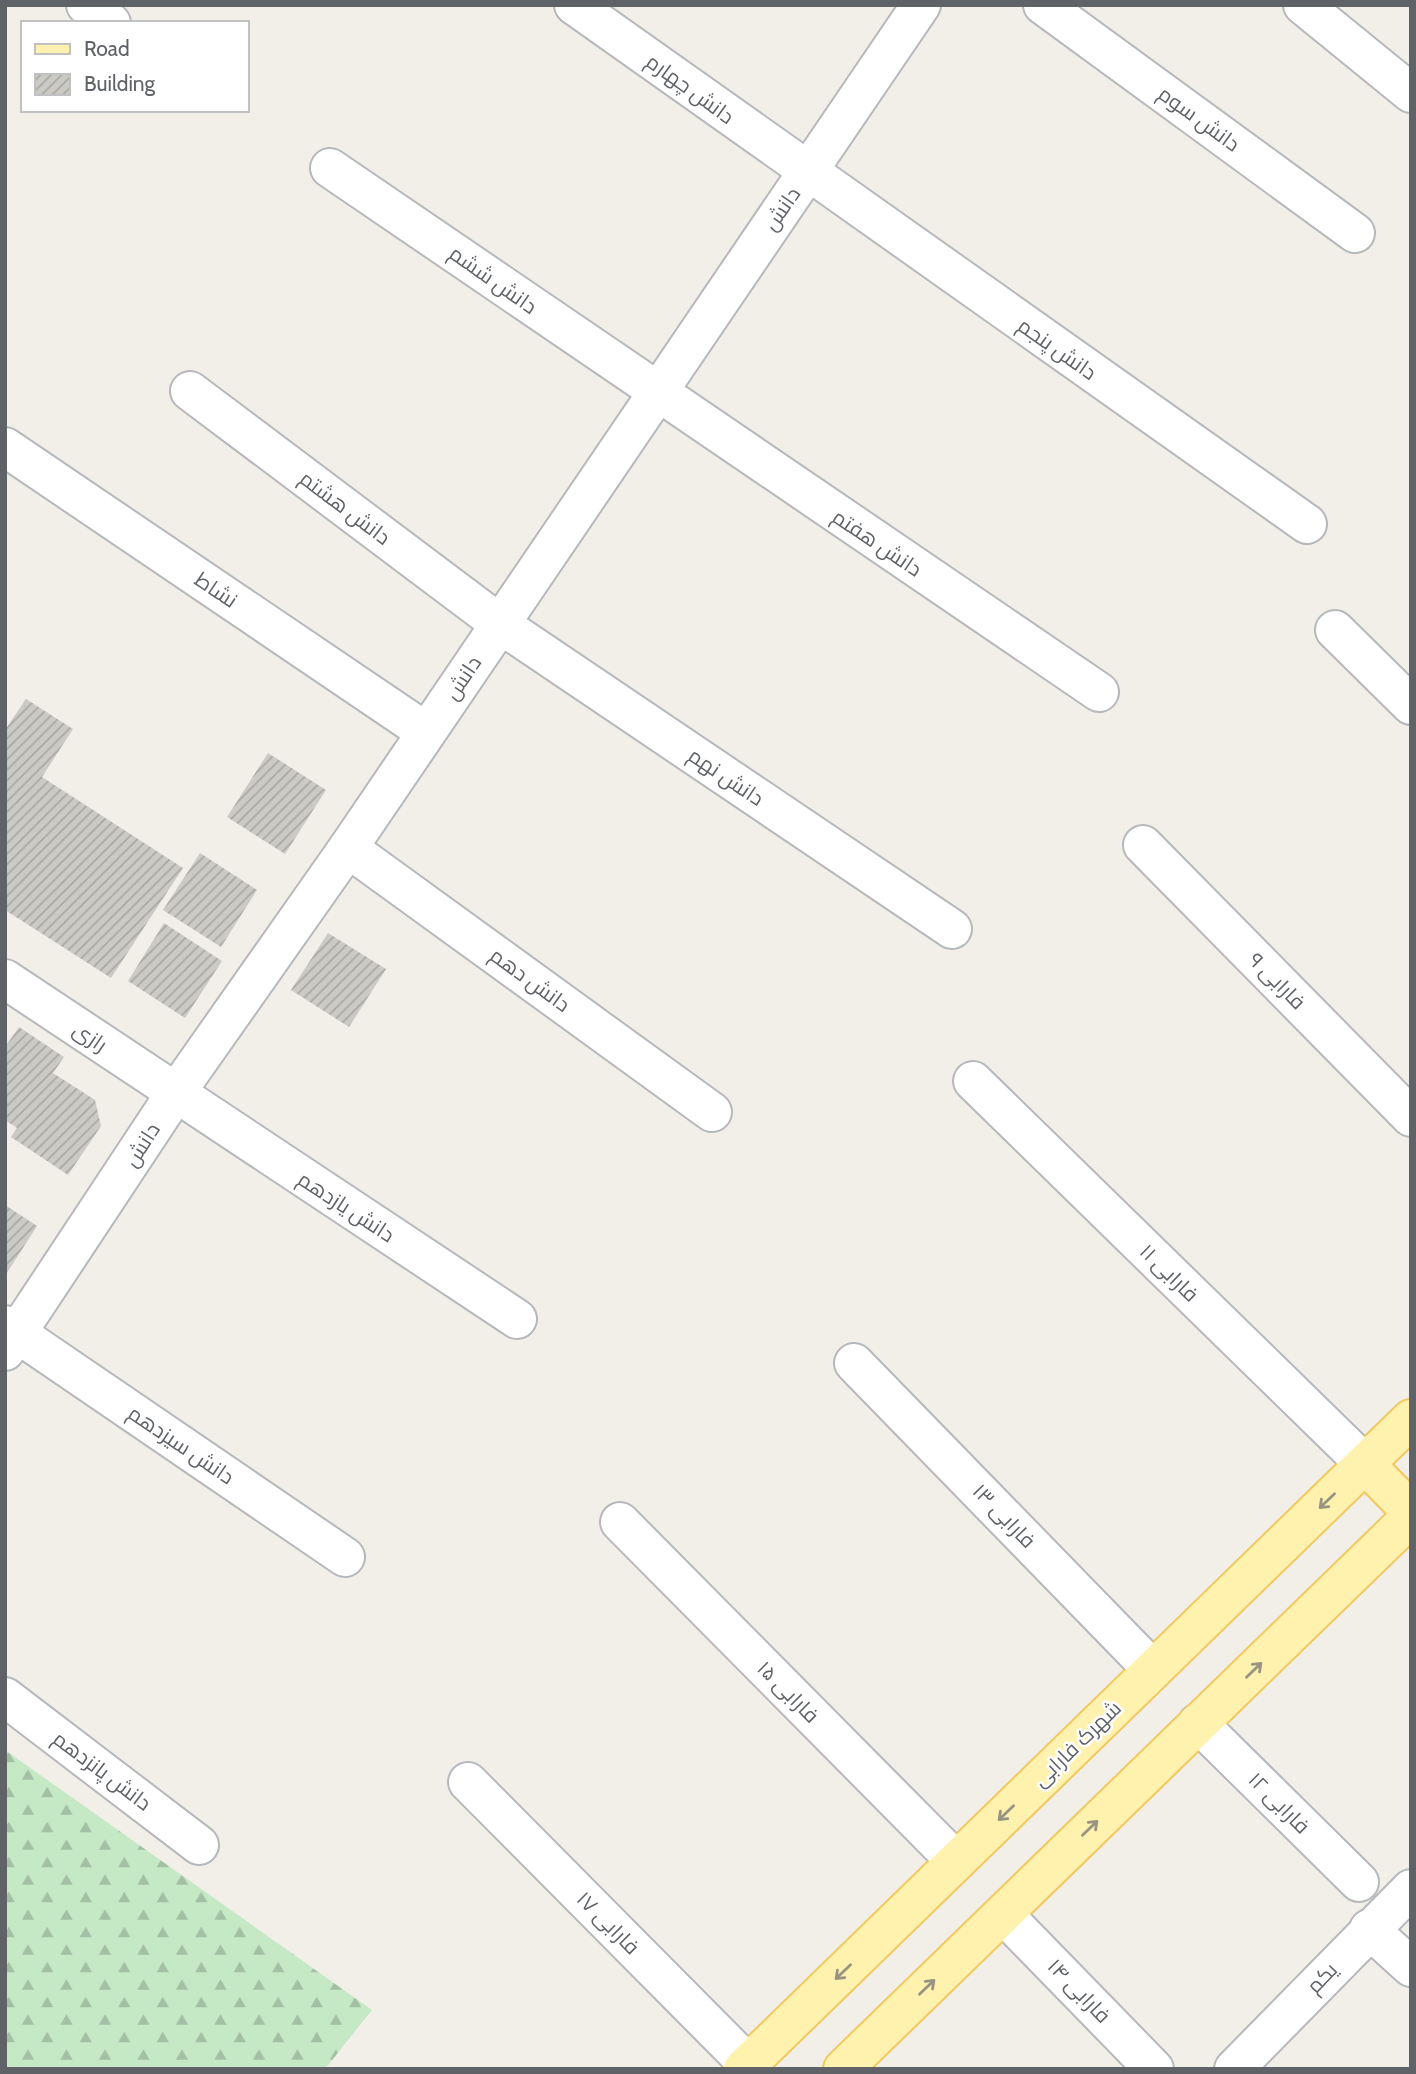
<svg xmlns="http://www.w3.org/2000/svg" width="1416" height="2074" font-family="Cabin,Cairo,sans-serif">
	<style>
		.forest { fill: url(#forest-firs) }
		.building { fill: url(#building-hatch) }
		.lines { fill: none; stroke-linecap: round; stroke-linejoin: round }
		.minor-casing { stroke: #b5b8bc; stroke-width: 42 }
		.major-casing { stroke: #f2c960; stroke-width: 42 }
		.minor { stroke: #fff; stroke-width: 38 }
		.major { stroke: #fff2af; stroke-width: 38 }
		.oneway { stroke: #979581 }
		.labels { text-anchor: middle; stroke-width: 5; stroke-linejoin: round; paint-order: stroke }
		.street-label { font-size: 21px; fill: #5f6368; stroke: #fff }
	</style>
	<defs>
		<pattern id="forest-firs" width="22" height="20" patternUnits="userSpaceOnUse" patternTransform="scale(1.75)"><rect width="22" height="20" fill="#c5e8c5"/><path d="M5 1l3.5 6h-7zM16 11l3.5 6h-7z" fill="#a3c0a4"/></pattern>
		<pattern id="building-hatch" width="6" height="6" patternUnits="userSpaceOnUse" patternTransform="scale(1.75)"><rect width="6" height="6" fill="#cccac5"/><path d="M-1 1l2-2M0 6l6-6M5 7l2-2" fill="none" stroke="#a9a8a4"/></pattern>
	</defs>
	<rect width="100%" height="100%" fill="#f1efe8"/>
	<path class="forest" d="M 5,1750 L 372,2010 L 325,2069 L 5,2069 Z"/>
	<g class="building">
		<path d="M 26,699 L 73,729 L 42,777 L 183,868 L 111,978 L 5,910 L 5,730 Z"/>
		<path d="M 268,753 L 326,790 L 285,854 L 227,817 Z"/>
		<path d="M 200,853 L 257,890 L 221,947 L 163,910 Z"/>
		<path d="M 164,923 L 222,961 L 185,1018 L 128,981 Z"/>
		<path d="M 328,933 L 386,969 L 349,1027 L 291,990 Z"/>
		<path d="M 19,1027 L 64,1057 L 53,1073 L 95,1100 L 101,1126 L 68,1175 L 11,1137 L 17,1128 L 5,1120 L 5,1047 Z"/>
		<path d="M 5,1205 L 37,1226 L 5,1276 Z"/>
	</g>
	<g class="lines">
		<g class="minor-casing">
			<g id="minor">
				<path d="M 86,5 L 111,23"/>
				<path d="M 574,5 L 1307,524"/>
				<path d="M 1043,5 L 1355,233"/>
				<path d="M 1303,5 L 1411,93"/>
				<path d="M 330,168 L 1099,692"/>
				<path d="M 190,391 L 500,624 L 952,929"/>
				<path d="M 5,447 L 426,732"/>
				<path d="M 1335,630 L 1411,705"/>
				<path d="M 1143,845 L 1411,1117"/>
				<path d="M 348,848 L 712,1112"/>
				<path d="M 5,979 L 517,1319"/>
				<path d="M 973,1081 L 1365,1464"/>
				<path d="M 5,1325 L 345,1557"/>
				<path d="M 5,1351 L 175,1094 L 348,848 L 921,5"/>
				<path d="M 854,1363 L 1153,1670"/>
				<path d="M 620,1522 L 956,1861"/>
				<path d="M 5,1697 L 199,1845"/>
				<path d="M 1198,1723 L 1359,1882"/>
				<path d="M 468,1782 L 748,2064"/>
				<path d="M 1003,1914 L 1154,2069"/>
				<path d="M 1369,1929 L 1411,1967"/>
				<path d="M 1234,2069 L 1411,1889"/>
			</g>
		</g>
		<g class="major-casing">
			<g id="major">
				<path d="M 1365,1464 L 1411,1511"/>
				<path d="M 743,2069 L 1411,1419"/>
				<path d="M 843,2069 L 1411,1517"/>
			</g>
		</g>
		<use href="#minor" class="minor"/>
		<use href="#major" class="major"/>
	</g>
	<defs><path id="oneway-shaft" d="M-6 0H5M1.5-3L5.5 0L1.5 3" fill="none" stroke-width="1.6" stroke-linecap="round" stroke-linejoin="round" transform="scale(1.75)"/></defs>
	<g class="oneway">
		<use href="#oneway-shaft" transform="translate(1327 1501) rotate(136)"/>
		<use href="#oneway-shaft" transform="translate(1254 1670) rotate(-44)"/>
		<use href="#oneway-shaft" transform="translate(1006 1813) rotate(136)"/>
		<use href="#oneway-shaft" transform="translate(1090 1828) rotate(-44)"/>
		<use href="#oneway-shaft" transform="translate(843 1972) rotate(136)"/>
		<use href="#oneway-shaft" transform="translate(927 1987) rotate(-44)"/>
	</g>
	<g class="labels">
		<g class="street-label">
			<text transform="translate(690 89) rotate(36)" y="7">دانش چهارم</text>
			<text transform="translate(1199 119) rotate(36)" y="7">دانش سوم</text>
			<text transform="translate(782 209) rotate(-55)" y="7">دانش</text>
			<text transform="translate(493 280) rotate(35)" y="7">دانش ششم</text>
			<text transform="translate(1057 349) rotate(35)" y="7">دانش پنجم</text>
			<text transform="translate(345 508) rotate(37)" y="7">دانش هشتم</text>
			<text transform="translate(877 543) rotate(34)" y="7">دانش هفتم</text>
			<text transform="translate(216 590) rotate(34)" y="7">نشاط</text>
			<text transform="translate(463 678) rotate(-56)" y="7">دانش</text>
			<text transform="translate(726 777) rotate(34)" y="7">دانش نهم</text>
			<text transform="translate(530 980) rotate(36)" y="7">دانش دهم</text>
			<text transform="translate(1277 981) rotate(45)" y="7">فارابی ۹</text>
			<text transform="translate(90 1037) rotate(34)" y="7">رازی</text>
			<text transform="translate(142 1145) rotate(-57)" y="7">دانش</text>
			<text transform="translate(346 1207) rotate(33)" y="7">دانش یازدهم</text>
			<text transform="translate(1169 1273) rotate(44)" y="7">فارابی ۱۱</text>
			<text transform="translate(181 1445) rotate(34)" y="7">دانش سیزدهم</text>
			<text transform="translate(1004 1516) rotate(46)" y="7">فارابی ۱۳</text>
			<text transform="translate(788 1692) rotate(45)" y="7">فارابی ۱۵</text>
			<text transform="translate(1077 1744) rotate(-44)" y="7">شهرک فارابی</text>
			<text transform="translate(102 1771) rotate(37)" y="7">دانش پانزدهم</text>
			<text transform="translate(1279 1803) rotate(45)" y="7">فارابی ۱۲</text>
			<text transform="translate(608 1923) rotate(45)" y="7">فارابی ۱۷</text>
			<text transform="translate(1322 1978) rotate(-46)" y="7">یکم</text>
			<text transform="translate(1079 1991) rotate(46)" y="7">فارابی ۱۴</text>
		</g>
	</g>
	<rect width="1416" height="2074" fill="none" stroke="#5f6368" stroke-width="14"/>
	<rect x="21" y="21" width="228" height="91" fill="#ffffff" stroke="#bfc1c3" stroke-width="2"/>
	<rect x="35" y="44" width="35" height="10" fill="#fff2af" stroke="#bfc1c3" stroke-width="2"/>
	<text x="84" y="56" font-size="21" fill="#5f6368">Road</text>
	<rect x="35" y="74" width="35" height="21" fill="url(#building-hatch)" stroke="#bfc1c3" stroke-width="2"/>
	<text x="84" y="91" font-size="21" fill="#5f6368">Building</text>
</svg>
